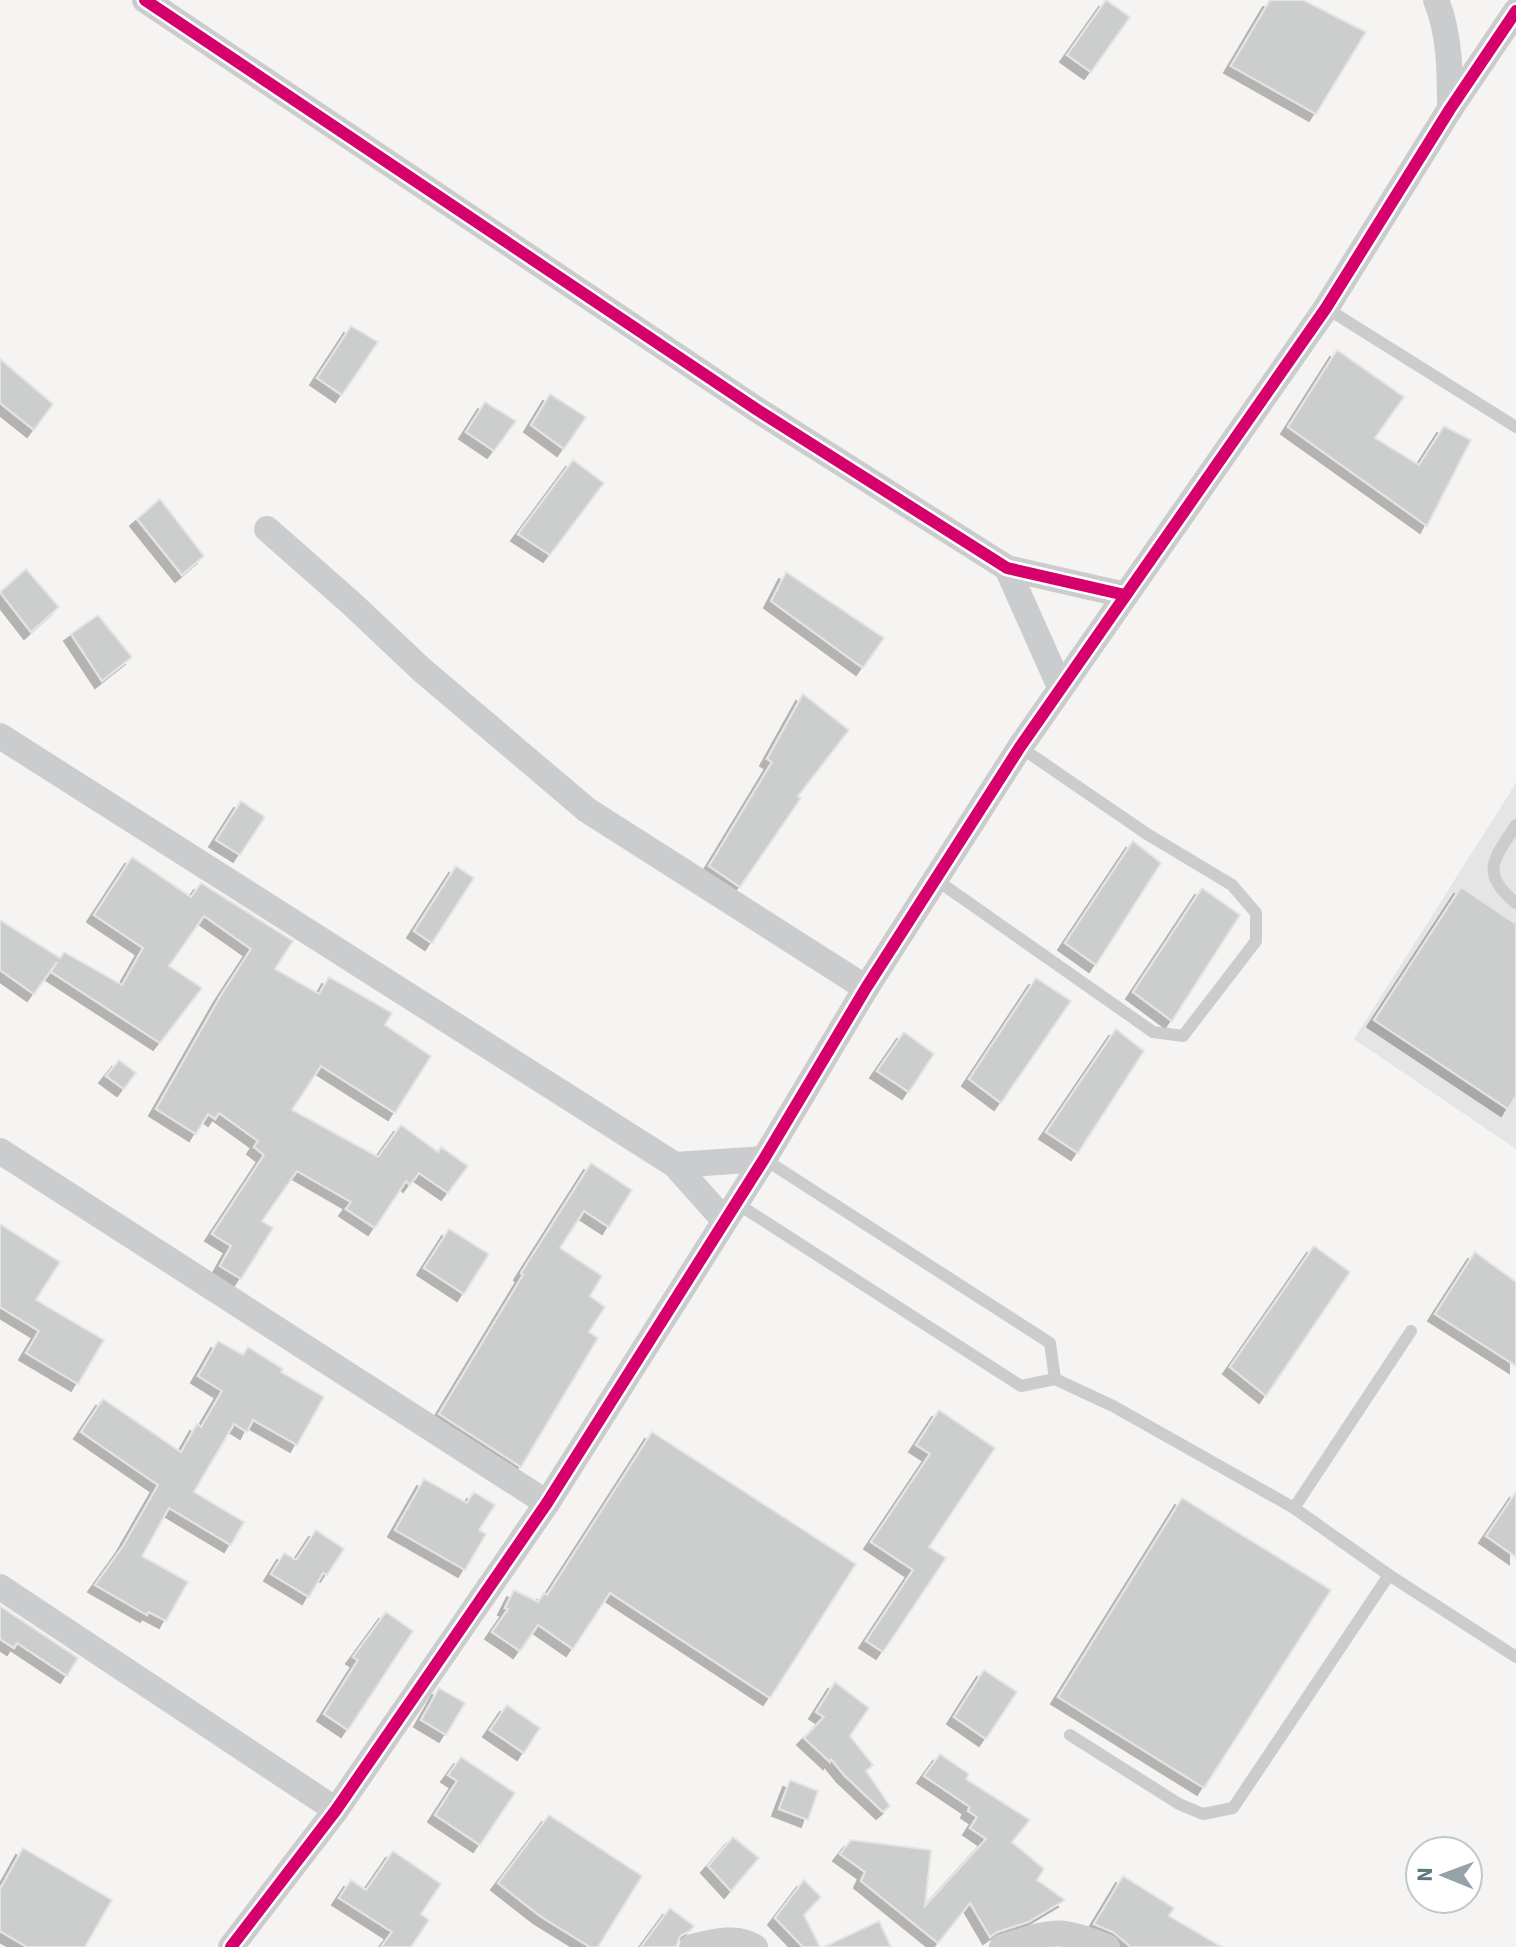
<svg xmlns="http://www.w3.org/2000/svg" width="1516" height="1947" font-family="'Source Sans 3',sans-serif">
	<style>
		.built { fill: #e4e5e4 }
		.building { fill: #cccece; stroke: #e4e4e3; stroke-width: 2; filter: url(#shadow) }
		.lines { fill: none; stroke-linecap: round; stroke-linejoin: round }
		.lane { stroke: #cacccd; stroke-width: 12 }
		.street { stroke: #cacccd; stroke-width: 26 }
		.cycleway-casing { stroke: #fff; stroke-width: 17 }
		.cycleway { stroke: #d6006c; stroke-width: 12 }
	</style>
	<defs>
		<filter id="shadow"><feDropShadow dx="-7" dy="7" stdDeviation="0" flood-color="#0004"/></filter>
	</defs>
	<rect width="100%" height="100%" fill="#f5f4f3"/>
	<path class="built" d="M 1516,783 L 1516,1149 L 1354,1039 Z"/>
	<g class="building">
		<path d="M 1106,0 L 1130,17 L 1091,72 L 1067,55 Z"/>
		<path d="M 1270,0 L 1303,0 L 1366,32 L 1316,114 L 1231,66 Z"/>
		<path d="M 351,326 L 378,342 L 342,395 L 317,378 Z"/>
		<path d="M 1337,350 L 1404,397 L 1375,438 L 1419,465 L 1444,426 L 1471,440 L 1427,526 L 1288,427 Z"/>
		<path d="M 0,359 L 53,404 L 34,430 L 0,403 Z"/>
		<path d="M 550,394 L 586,417 L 564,449 L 531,425 Z"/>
		<path d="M 485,402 L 516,421 L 494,451 L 466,432 Z"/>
		<path d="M 573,460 L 604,483 L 550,555 L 518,534 Z"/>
		<path d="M 160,499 L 204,556 L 182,575 L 137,519 Z"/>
		<path d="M 26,569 L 59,607 L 31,632 L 0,592 Z"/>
		<path d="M 786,572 L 884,638 L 863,668 L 771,601 Z"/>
		<path d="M 98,615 L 132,657 L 102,681 L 71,634 Z"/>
		<path d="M 803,694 L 849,730 L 798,796 L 801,798 L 740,887 L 709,866 L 772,762 L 767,759 Z"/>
		<path d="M 241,801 L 265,817 L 240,855 L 216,840 Z"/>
		<path d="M 1133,841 L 1161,863 L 1096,965 L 1065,943 Z"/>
		<path d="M 132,857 L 191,897 L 201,883 L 293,941 L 275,969 L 319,994 L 329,977 L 392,1013 L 385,1025 L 431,1056 L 395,1113 L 321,1066 L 292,1110 L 378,1157 L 401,1125 L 438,1152 L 441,1147 L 468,1166 L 448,1193 L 419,1173 L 410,1185 L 406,1181 L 375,1228 L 346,1209 L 351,1202 L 297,1171 L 262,1221 L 273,1228 L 241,1279 L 220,1266 L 231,1246 L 212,1234 L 264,1155 L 254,1147 L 258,1141 L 219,1113 L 215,1119 L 208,1114 L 196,1134 L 156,1109 L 221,995 L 251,949 L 204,916 L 169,966 L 202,988 L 160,1043 L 51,972 L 57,962 L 34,994 L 0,970 L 0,920 L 60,958 L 64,952 L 122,985 L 143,948 L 94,915 Z"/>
		<path d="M 456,866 L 474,878 L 432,943 L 414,931 Z"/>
		<path d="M 1461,887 L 1516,924 L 1516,1096 L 1508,1109 L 1374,1020 Z"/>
		<path d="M 1202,888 L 1240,915 L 1172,1021 L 1133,992 Z"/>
		<path d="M 1036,978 L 1071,1001 L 1001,1103 L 969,1079 Z"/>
		<path d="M 1116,1029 L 1144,1051 L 1078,1153 L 1046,1132 Z"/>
		<path d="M 904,1032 L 934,1054 L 909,1092 L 877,1071 Z"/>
		<path d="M 119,1060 L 136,1073 L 124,1089 L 106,1076 Z"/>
		<path d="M 591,1163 L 632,1190 L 609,1227 L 584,1211 L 560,1248 L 602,1276 L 590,1296 L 605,1307 L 589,1332 L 598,1338 L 521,1467 L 439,1414 L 523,1275 L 521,1273 Z"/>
		<path d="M 0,1224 L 60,1262 L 36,1300 L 104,1340 L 78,1384 L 26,1353 L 39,1331 L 0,1307 Z"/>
		<path d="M 449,1229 L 489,1254 L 464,1294 L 424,1268 Z"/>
		<path d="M 1314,1246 L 1350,1272 L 1266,1396 L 1230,1367 Z"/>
		<path d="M 1475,1252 L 1516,1282 L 1516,1366 L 1435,1314 Z"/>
		<path d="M 218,1341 L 243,1355 L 248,1347 L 283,1369 L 281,1372 L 324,1397 L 297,1445 L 253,1420 L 247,1432 L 234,1424 L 194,1492 L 244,1522 L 231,1545 L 169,1508 L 142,1556 L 188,1582 L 166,1621 L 149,1612 L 147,1615 L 95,1585 L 123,1546 L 158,1485 L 81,1432 L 103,1399 L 181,1452 L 197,1424 L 201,1427 L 222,1391 L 198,1376 Z"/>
		<path d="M 939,1410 L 995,1448 L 929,1547 L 946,1558 L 883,1652 L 866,1641 L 913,1570 L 871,1542 L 930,1454 L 916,1445 Z"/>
		<path d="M 652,1432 L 856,1564 L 770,1698 L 610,1593 L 573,1649 L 538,1625 L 520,1651 L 492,1632 L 508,1609 L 505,1608 L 514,1590 L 538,1602 L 544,1593 L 547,1595 Z"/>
		<path d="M 424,1479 L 467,1503 L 474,1492 L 495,1505 L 479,1530 L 486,1534 L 465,1570 L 395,1530 Z"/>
		<path d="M 1516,1492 L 1516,1557 L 1486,1536 Z"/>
		<path d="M 1182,1498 L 1331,1590 L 1204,1788 L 1058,1697 Z"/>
		<path d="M 316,1530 L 344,1549 L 327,1575 L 323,1573 L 309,1597 L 271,1574 L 284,1553 L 296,1560 Z"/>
		<path d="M 0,1606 L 78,1658 L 67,1676 L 17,1643 L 14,1648 L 0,1639 Z"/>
		<path d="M 386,1612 L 413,1631 L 348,1730 L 324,1714 L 358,1660 L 353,1657 Z"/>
		<path d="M 984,1670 L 1017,1692 L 986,1739 L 954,1717 Z"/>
		<path d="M 835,1682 L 869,1708 L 850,1736 L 873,1765 L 866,1771 L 890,1806 L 883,1812 L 844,1775 L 831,1759 L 830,1762 L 804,1738 L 824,1717 L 816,1712 Z"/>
		<path d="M 439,1688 L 465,1703 L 446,1735 L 421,1720 Z"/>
		<path d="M 507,1705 L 540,1728 L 524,1753 L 490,1730 Z"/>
		<path d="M 940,1754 L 969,1774 L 966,1779 L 1030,1820 L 1012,1842 L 1044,1869 L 1037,1880 L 1065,1900 L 1028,1922 L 997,1932 L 990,1937 L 970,1903 L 938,1943 L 861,1881 L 865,1872 L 840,1854 L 851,1840 L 931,1850 L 925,1906 L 986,1839 L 970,1828 L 977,1817 L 968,1811 L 970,1807 L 924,1776 Z"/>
		<path d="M 461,1757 L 515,1793 L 480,1845 L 435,1815 L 457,1781 L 448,1775 Z"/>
		<path d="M 790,1780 L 818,1791 L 808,1820 L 779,1809 Z"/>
		<path d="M 549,1815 L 642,1876 L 598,1947 L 590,1947 L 540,1916 L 498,1883 Z"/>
		<path d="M 733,1837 L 759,1858 L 731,1891 L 708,1866 Z"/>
		<path d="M 23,1848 L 112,1900 L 85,1947 L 27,1947 L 0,1931 L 0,1889 Z"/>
		<path d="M 393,1851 L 441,1884 L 421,1914 L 429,1920 L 411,1947 L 381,1947 L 392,1932 L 339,1898 L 351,1880 L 366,1890 Z"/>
		<path d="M 1123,1876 L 1174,1908 L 1169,1916 L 1222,1947 L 1131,1947 L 1113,1932 L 1094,1924 Z"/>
		<path d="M 804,1880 L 821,1897 L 804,1915 L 820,1947 L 803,1947 L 775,1918 Z"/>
		<path d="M 670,1908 L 694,1926 L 690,1931 L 680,1936 L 676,1947 L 641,1947 Z"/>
		<path d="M 879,1921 L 891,1947 L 824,1947 Z"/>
	</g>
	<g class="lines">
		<g class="lane">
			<path d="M 1326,308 L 1516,427"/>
			<path d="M 1516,825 C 1494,859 1479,873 1516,903"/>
			<path d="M 935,879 L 1153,1032 L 1183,1036 L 1256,941 L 1256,913 L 1232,885 L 1147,834 L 1020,747"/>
			<path d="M 764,1159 L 1050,1343 L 1055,1379"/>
			<path d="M 736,1203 L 1021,1386 L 1055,1379 L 1113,1406 L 1294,1508 L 1389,1575 L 1516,1657"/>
			<path d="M 1294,1508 L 1411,1331"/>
			<path d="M 1070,1735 L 1179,1804 L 1203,1814 L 1233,1808 L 1389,1575"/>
		</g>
		<g class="street">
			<path d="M 145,0 L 756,409 L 1007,568 L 1125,595"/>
			<path d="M 1436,0 C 1450,34 1450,72 1450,109"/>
			<path d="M 267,529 L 351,603 L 422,670 L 587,810 L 866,988"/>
			<path d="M 1007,568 L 1060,687"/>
			<path d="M 0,736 L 675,1165 L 724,1220"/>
			<path d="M 0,1151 L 547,1503"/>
			<path d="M 675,1165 L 764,1159"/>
			<path d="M 0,1587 L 336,1810"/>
			<path d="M 231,1947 L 336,1810 L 547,1503 L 764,1159 L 866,988 L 1020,747 L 1326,308 L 1450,109 L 1516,11"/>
			<path d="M 692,1947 C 712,1942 737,1935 755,1947"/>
			<path d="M 1002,1947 C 1052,1932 1056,1926 1107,1947"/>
		</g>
		<g class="cycleway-casing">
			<g id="cycleway">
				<path d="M 145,0 L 756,409 L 1007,568 L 1125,595"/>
				<path d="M 231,1947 L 336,1810 L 547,1503 L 764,1159 L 866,988 L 1020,747 L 1326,308 L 1450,109 L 1516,11"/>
			</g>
		</g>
		<use href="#cycleway" class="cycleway"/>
	</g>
	<g transform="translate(1444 1875) rotate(271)"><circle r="38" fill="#ffffff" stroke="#bfc9cc" stroke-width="2"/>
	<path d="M0-6L14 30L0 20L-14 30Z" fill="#94a3a8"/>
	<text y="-12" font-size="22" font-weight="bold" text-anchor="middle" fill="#5f777f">N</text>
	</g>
</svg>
